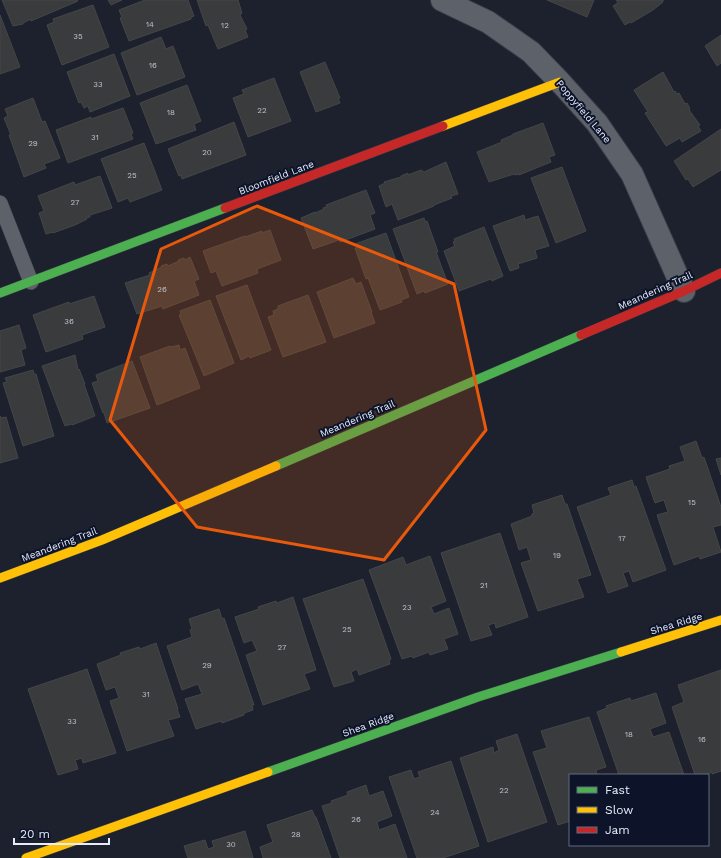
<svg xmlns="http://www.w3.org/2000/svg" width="721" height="858" font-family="'Work Sans',sans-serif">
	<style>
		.building { fill: #3a3b3d; stroke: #454647 }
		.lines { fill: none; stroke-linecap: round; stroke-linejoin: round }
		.lane-casing { stroke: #383c47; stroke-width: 16 }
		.street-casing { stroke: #383c47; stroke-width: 24 }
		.fast-casing { stroke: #383c47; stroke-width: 10 }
		.slow-casing { stroke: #383c47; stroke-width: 10 }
		.jam-casing { stroke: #383c47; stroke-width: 10 }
		.lane { stroke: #5d616a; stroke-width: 15 }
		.street { stroke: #5d616a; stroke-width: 22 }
		.fast { stroke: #4caf50; stroke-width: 9 }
		.slow { stroke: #ffc107; stroke-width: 9 }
		.jam { stroke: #c62828; stroke-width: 9 }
		.marked { fill: #e8590c; fill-opacity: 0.2; stroke: #e8590c; stroke-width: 3; stroke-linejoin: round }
		.labels { text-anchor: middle; stroke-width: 4; stroke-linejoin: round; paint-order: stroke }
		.number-label { font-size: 8px; fill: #bbc0cc }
		.street-label { font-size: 10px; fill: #e6ecfb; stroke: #0d1429 }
	</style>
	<rect width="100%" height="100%" fill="#1c212d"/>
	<g class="building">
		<path d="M 2,0 L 77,0 L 78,1 L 31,21 L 31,19 L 23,23 L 23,24 L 13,26 Z"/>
		<path d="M 108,0 L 122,0 L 111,5 Z"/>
		<path d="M 145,0 L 188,0 L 194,16 L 191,17 L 191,19 L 129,41 L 120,18 L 122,17 L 119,10 Z"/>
		<path d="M 197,0 L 238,0 L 242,13 L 240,15 L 247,29 L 245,30 L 248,37 L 218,49 L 208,25 L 206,26 Z"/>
		<path d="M 547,0 L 594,0 L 587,17 Z"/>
		<path d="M 616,0 L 664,0 L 662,1 L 663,2 L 653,10 L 631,23 L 630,22 L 625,25 L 613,6 L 618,3 Z"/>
		<path d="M 93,5 L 109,47 L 62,65 L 47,25 L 54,22 L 53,19 Z"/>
		<path d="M 0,15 L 20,67 L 0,74 Z"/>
		<path d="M 721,35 L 721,63 L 717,66 L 705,46 Z"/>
		<path d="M 161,37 L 166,49 L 173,46 L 185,77 L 137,95 L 121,53 Z"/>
		<path d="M 114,54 L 130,96 L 90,112 L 88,106 L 84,108 L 81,102 L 79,103 L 67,72 Z"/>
		<path d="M 325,62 L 340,98 L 338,98 L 340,103 L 316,112 L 300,72 Z"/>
		<path d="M 663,72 L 674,92 L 675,91 L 677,94 L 679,93 L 685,104 L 687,103 L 690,109 L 689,110 L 700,125 L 698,126 L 701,131 L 682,142 L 680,138 L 666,146 L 645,113 L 648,112 L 634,90 Z"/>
		<path d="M 274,78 L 291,121 L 248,137 L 233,98 L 244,94 L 242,90 Z"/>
		<path d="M 187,85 L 201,121 L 194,124 L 196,130 L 156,144 L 140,103 Z"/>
		<path d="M 33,98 L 42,122 L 45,121 L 60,158 L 44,164 L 46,168 L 24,177 L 9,135 L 11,135 L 4,118 L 8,116 L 5,109 Z"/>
		<path d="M 123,108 L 133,133 L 131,134 L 133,139 L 68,163 L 56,130 L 91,117 L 91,119 Z"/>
		<path d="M 234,122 L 246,155 L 182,179 L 181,175 L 179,176 L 168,149 Z"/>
		<path d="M 543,123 L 555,155 L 549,157 L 551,162 L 519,175 L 519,174 L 515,175 L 514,174 L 489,182 L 477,152 L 502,142 L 501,140 L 513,135 L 513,134 Z"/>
		<path d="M 721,129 L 721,170 L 693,187 L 688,179 L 686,180 L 674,161 Z"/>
		<path d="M 144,143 L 162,190 L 130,202 L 128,198 L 118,202 L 101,159 Z"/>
		<path d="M 446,162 L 458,194 L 451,196 L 452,198 L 434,205 L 434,206 L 398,220 L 392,204 L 386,207 L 379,186 L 385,183 L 384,182 L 401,177 L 401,176 L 408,173 L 408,175 L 421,170 L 424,172 Z"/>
		<path d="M 562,167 L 586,231 L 556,243 L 531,178 Z"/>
		<path d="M 100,176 L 112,208 L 90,215 L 90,217 L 86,218 L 87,219 L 75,225 L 53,233 L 53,232 L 46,234 L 39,213 L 44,211 L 38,196 L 74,182 L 75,185 Z"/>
		<path d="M 366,190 L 375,213 L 370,215 L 375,229 L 340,242 L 339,240 L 313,249 L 301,218 L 315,212 L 315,213 L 324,209 L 323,208 L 327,207 L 326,205 Z"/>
		<path d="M 524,215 L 525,220 L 538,216 L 549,246 L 535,250 L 537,258 L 518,264 L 519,268 L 510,271 L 493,226 Z"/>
		<path d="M 424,218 L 425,222 L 427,221 L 438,252 L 436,252 L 448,284 L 425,293 L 424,291 L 417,294 L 393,229 Z"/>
		<path d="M 484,227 L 503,276 L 492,281 L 491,279 L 459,291 L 444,251 L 455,246 L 453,242 L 455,241 L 454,239 Z"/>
		<path d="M 270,230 L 281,260 L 257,269 L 258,273 L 222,286 L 216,271 L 211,273 L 203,251 L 245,236 L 245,237 L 262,231 L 262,233 Z"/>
		<path d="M 386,233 L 409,297 L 401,300 L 402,302 L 380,310 L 368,278 L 366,279 L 355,248 L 357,248 L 355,244 Z"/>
		<path d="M 190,257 L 199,279 L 194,281 L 199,295 L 163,309 L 162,306 L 137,314 L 125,283 L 150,275 L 149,273 L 162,267 L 161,266 L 167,264 L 168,266 L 179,261 L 178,260 L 184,258 L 185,260 Z"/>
		<path d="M 353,278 L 356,284 L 361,282 L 372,312 L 371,312 L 375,323 L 334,338 L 317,292 Z"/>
		<path d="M 247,285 L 271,350 L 250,358 L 249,356 L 241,360 L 216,296 Z"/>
		<path d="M 308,295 L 326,342 L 283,357 L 268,317 L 274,315 L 273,311 L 278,309 L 278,306 Z"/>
		<path d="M 94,296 L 105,327 L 82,335 L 83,339 L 46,352 L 33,315 L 69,302 L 69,304 Z"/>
		<path d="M 210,300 L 234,363 L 204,376 L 179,315 L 181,315 L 180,311 Z"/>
		<path d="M 19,325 L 26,348 L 21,350 L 25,365 L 0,372 L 0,331 Z"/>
		<path d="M 179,345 L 180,350 L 185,348 L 200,388 L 157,405 L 140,357 L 170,346 L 171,347 Z"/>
		<path d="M 75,355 L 78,370 L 79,369 L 85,384 L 84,384 L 95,416 L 72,425 L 72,424 L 65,426 L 42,366 Z"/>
		<path d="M 132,361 L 150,408 L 107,423 L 104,413 L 103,413 L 92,383 L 98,381 L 96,375 Z"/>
		<path d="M 33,370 L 34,374 L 36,374 L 54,436 L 23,446 L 3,383 L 7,382 L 5,378 Z"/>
		<path d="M 0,416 L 1,418 L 6,417 L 18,458 L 0,463 Z"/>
		<path d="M 696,441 L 702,458 L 704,457 L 721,507 L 721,525 L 713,527 L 721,552 L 700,559 L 699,556 L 674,565 L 657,515 L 668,512 L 664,500 L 655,503 L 646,477 L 670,469 L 669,466 L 685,461 L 680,447 Z"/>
		<path d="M 721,458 L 721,475 L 716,459 Z"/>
		<path d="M 632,480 L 634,487 L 636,486 L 666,570 L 633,582 L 629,571 L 623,573 L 628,586 L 608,593 L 577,507 L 611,495 L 608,488 Z"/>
		<path d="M 562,495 L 565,504 L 567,504 L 591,575 L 577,579 L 584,597 L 538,611 L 521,563 L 531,560 L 527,547 L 519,550 L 511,524 L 532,516 L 532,514 L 534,513 L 532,505 Z"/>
		<path d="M 500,533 L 528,617 L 496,628 L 495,623 L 488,625 L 492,635 L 471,641 L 441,553 Z"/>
		<path d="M 430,556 L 446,601 L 431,607 L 434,614 L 449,608 L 458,634 L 444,639 L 448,649 L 430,655 L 429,652 L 413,658 L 412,656 L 402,659 L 369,570 L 403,557 L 406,565 Z"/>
		<path d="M 363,579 L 391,659 L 389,660 L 390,664 L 359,675 L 357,669 L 351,672 L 354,681 L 334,687 L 303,599 Z"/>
		<path d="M 293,597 L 316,670 L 304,674 L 310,689 L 263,705 L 246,655 L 257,651 L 252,640 L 244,643 L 235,617 L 259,609 L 258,607 L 276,601 L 277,603 Z"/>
		<path d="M 219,609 L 222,619 L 224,618 L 254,705 L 252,705 L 253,710 L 244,713 L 244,715 L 222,723 L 221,721 L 196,729 L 185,699 L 202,694 L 198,684 L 182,690 L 167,646 L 192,637 L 190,630 L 192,629 L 189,619 Z"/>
		<path d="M 156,643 L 178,709 L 177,709 L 180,717 L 168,720 L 174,736 L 127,751 L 110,701 L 119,698 L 115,687 L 106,690 L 97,664 L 121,655 L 120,653 L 139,647 L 140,649 Z"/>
		<path d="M 87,669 L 116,753 L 83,763 L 82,758 L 75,760 L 78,769 L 58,775 L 28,689 Z"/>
		<path d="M 721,670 L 721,771 L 712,774 L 712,772 L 704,775 L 695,775 L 672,707 L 684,702 L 678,685 Z"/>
		<path d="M 656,693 L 666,723 L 650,729 L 653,737 L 669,732 L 684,775 L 619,775 L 597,712 L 607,708 L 606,706 L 630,698 L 631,701 Z"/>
		<path d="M 589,717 L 606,767 L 596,770 L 597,775 L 570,775 L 570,821 L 558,825 L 533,752 L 547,748 L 541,731 Z"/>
		<path d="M 517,734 L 547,822 L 488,842 L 460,758 L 493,747 L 494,753 L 499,750 L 496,741 Z"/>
		<path d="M 451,761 L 479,846 L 443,858 L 417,858 L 389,777 L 411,770 L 414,779 L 420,777 L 418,772 Z"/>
		<path d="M 366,785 L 369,796 L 383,791 L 392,816 L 377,822 L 379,830 L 395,824 L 407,858 L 340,858 L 322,806 L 332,803 L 331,801 L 348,795 L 347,792 Z"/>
		<path d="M 312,810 L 315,817 L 316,817 L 331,858 L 263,858 L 260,847 L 273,842 L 267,825 Z"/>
		<path d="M 245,831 L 253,858 L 188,858 L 184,846 L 205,840 L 208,849 L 214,847 L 212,841 Z"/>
	</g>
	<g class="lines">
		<g class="lane-casing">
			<path id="lane" d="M 0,203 L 31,282"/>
		</g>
		<g class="street-casing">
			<path id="street" d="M 442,0 L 488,22 L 531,52 L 560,82 L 597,123 L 632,174 L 684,291"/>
		</g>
		<g class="fast-casing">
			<g id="fast">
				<path d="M 0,293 L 225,208"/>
				<path d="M 276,466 L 581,335"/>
				<path d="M 268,772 L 478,697 L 621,652"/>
			</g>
		</g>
		<g class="slow-casing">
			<g id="slow">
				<path d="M 443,126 L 560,82"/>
				<path d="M 0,578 L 102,540 L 276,466"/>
				<path d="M 621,652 L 721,620"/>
				<path d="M 26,858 L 268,772"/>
			</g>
		</g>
		<g class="jam-casing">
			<g id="jam">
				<path d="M 225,208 L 443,126"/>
				<path d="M 581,335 L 684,291 L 721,273"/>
			</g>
		</g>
		<use href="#lane" class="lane"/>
		<use href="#street" class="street"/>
		<use href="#fast" class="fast"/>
		<use href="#slow" class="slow"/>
		<use href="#jam" class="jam"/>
	</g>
	<path class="marked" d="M 257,206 L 454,284 L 486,430 L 384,560 L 197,527 L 110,420 L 161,249 Z"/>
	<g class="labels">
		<g class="number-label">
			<text x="150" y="27">14</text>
			<text x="225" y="28">12</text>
			<text x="78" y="39">35</text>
			<text x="153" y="68">16</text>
			<text x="98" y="87">33</text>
			<text x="262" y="113">22</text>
			<text x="171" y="115">18</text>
			<text x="95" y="140">31</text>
			<text x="33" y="146">29</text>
			<text x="207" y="155">20</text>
			<text x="132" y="178">25</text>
			<text x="75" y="205">27</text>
			<text x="162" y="292">26</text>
			<text x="69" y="324">36</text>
			<text x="692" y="505">15</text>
			<text x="622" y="541">17</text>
			<text x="557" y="558">19</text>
			<text x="484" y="588">21</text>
			<text x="407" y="610">23</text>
			<text x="347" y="632">25</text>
			<text x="282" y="650">27</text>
			<text x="207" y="668">29</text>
			<text x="146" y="697">31</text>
			<text x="72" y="724">33</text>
			<text x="629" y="737">18</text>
			<text x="702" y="742">16</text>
			<text x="504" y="793">22</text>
			<text x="435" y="815">24</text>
			<text x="356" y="822">26</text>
			<text x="296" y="837">28</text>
			<text x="231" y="847">30</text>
		</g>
		<g class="street-label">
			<text transform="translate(584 111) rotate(50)" y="4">Poppyfield Lane</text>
			<text transform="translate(276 177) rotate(-21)" y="4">Bloomfield Lane</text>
			<text transform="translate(655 290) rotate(-24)" y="4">Meandering Trail</text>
			<text transform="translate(357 418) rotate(-23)" y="4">Meandering Trail</text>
			<text transform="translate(59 544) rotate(-21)" y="4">Meandering Trail</text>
			<text transform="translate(676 623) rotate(-17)" y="4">Shea Ridge</text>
			<text transform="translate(368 724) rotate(-20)" y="4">Shea Ridge</text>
		</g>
	</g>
	<rect x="569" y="774" width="140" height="72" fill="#0d1429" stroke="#646a7d"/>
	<rect x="577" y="787" width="20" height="6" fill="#4caf50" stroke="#646a7d"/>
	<text x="605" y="794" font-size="12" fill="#e6ecfb">Fast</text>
	<rect x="577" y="807" width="20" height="6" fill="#ffc107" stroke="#646a7d"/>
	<text x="605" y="814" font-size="12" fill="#e6ecfb">Slow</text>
	<rect x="577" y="827" width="20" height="6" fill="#c62828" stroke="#646a7d"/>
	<text x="605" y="834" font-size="12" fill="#e6ecfb">Jam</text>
	<path d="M14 838v6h95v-6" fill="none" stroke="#e6ecfb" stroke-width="2"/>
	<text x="20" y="838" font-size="12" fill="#e6ecfb" stroke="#0d1429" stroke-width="3" paint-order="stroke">20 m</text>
</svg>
